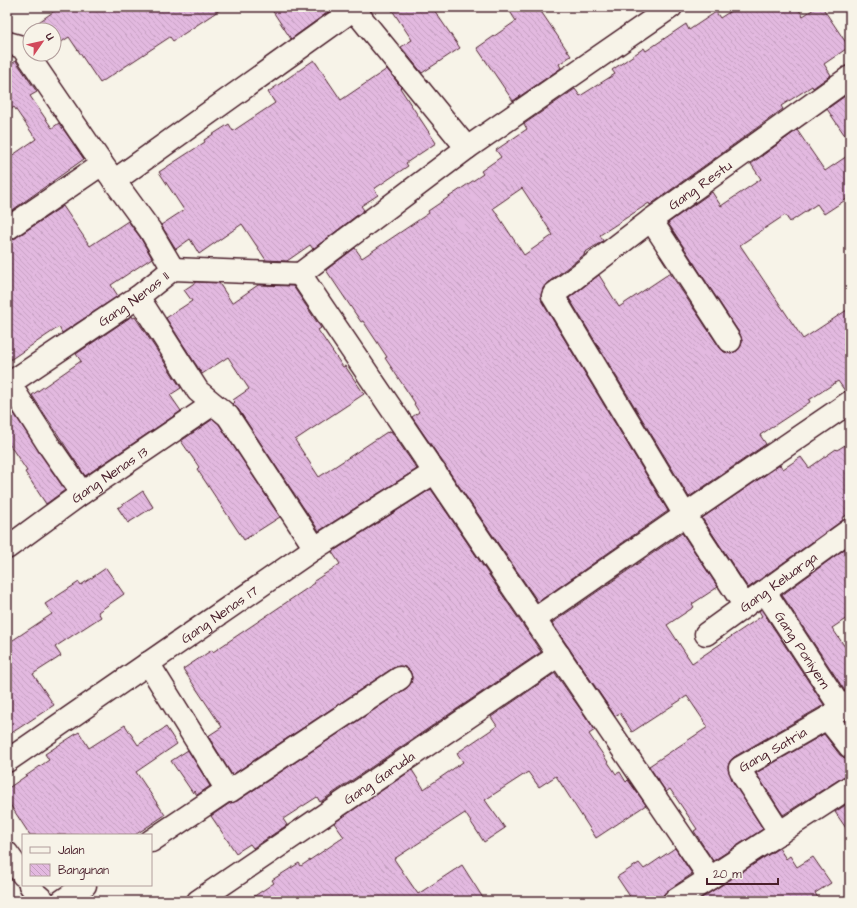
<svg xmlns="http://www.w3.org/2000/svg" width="857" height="908" font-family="'Architects Daughter',sans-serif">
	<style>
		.building { fill: url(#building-back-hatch); stroke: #4a1f2b; fill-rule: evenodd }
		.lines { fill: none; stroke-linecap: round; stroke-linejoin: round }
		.street-casing { stroke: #4a1f2b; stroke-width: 25 }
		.street { stroke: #f7f3e8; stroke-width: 22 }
		.labels { text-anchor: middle; stroke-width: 3; stroke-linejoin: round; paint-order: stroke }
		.street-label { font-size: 14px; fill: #4a1f2b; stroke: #f7f3e8 }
	</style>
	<defs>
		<pattern id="building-back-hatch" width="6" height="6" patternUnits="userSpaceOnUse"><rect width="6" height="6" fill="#e3b9e0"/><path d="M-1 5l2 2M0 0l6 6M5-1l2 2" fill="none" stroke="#c49fc0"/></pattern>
	</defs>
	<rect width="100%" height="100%" fill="#f7f3e8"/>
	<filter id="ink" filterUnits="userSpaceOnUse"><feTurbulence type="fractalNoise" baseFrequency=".025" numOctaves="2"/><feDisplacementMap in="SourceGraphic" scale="8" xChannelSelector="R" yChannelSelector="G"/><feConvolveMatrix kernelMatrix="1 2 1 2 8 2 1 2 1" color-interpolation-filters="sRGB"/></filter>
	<g filter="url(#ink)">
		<g class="building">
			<path d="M 60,7 L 224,7 L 173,41 L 170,37 L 100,83 L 69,37 L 54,47 L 54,30 L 30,30 L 29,29 Z"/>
			<path d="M 270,7 L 335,7 L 291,39 Z"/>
			<path d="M 390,7 L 432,7 L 460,48 L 422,73 L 401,47 L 412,40 Z"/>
			<path d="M 507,7 L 538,7 L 571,56 L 559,64 L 561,68 L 513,101 L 477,48 L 516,21 Z"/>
			<path d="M 737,7 L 797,7 L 803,16 L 817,7 L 822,7 L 849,47 L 824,64 L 831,75 L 813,88 L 812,86 L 781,106 L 783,109 L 650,205 L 649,203 L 600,235 L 603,241 L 584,253 L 585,254 L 546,284 L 543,288 L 541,296 L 542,302 L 668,511 L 538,602 L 412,417 L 419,412 L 414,404 L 415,403 L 385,358 L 387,357 L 363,321 L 361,322 L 326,270 L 355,248 L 362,258 L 429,213 L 428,211 L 483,174 L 481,171 L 501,157 L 496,150 L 527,129 L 524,124 L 575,89 L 580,96 L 615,74 L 612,70 L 644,48 L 646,51 L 686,24 L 689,30 L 716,12 L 720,18 ZM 522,188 L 553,235 L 524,255 L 493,208 Z"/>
			<path d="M 314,60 L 341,100 L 387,69 L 401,87 L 400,88 L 436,143 L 406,163 L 408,166 L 374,189 L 378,195 L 361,206 L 364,210 L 313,249 L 310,245 L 287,261 L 266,260 L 242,224 L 199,254 L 190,239 L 176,249 L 161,225 L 184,210 L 159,172 L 205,142 L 204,140 L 229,124 L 233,131 L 275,103 L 268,92 Z"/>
			<path d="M 16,61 L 37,92 L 30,96 L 52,128 L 59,123 L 84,159 L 7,214 L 7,159 L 36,139 L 14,107 L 7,112 L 7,67 Z"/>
			<path d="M 845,96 L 850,103 L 850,143 L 827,109 Z"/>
			<path d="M 797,130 L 825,171 L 850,154 L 850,197 L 824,214 L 817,204 L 790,222 L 785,215 L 740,245 L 803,339 L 850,308 L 850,390 L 845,391 L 838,381 L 809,400 L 810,402 L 760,435 L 766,444 L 689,497 L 569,298 L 599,275 L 619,307 L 670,273 L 720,348 L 724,352 L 730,353 L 737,351 L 741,346 L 742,341 L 740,334 L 668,223 L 712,192 L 721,206 L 761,179 L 751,164 Z"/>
			<path d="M 63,206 L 90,246 L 128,221 L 140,237 L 152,258 L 111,285 L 118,296 L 62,333 L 59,327 L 7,362 L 7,241 L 14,239 Z"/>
			<path d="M 196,282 L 219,283 L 232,303 L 258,285 L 293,286 L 321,328 L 318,330 L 343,367 L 345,366 L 364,394 L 295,440 L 319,477 L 387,432 L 388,433 L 391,431 L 417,469 L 319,531 L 238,409 L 233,404 L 235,402 L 233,400 L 249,389 L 228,357 L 202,374 L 166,318 L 192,301 L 184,290 Z"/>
			<path d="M 132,316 L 133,318 L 135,317 L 145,332 L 181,388 L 170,395 L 181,411 L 85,476 L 32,395 L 81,361 L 76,354 Z"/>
			<path d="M 11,409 L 65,490 L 46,504 L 25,472 L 27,471 L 7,441 L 7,412 Z"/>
			<path d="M 213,419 L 219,424 L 280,517 L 244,540 L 197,469 L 199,467 L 181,441 Z"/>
			<path d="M 850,442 L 850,513 L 842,518 L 843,520 L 748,588 L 702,518 L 780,465 L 783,469 L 801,457 L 809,468 L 836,449 L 837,450 Z"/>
			<path d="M 431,489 L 541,652 L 320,802 L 317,797 L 283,819 L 287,825 L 253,848 L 250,844 L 236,853 L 211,816 L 230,803 L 237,801 L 407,688 L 411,683 L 412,677 L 410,671 L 405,667 L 399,666 L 393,668 L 232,775 L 208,736 L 222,727 L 183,669 L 212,650 L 213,652 L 315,583 L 314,581 L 340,564 L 332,552 Z"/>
			<path d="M 143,491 L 153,507 L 128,523 L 118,508 Z"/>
			<path d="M 682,533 L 718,587 L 692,604 L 694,607 L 667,625 L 692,663 L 762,616 L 759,611 L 761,609 L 824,705 L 734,757 L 730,761 L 728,767 L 733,782 L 763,829 L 713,861 L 694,831 L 697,829 L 670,789 L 666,792 L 649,766 L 708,727 L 687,696 L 632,732 L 620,713 L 615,716 L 552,623 Z"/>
			<path d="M 850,545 L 850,616 L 832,628 L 850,654 L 850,690 L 845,691 L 782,595 Z"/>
			<path d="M 106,568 L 124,594 L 98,612 L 101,617 L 55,647 L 61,656 L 33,674 L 54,705 L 7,736 L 7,644 L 52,614 L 45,604 L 79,582 L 81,585 Z"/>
			<path d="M 555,673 L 595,730 L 589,734 L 616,774 L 620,772 L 626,782 L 628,780 L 646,805 L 596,838 L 556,776 L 539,787 L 528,772 L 485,800 L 505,828 L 484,842 L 465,813 L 394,859 L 418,894 L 462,865 L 485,901 L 247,901 L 274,883 L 272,880 L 299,863 L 301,866 L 344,837 L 334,823 L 412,770 L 424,789 L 463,762 L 457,753 L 497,726 L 491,717 Z"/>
			<path d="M 125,725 L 138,745 L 166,727 L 177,744 L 136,772 L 165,815 L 135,835 L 30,835 L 7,800 L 7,789 L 49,760 L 45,754 L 79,732 L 89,748 Z"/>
			<path d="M 824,734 L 840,755 L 845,758 L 850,759 L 850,775 L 843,777 L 783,815 L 756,773 Z"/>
			<path d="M 188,750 L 210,786 L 197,795 L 194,791 L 193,793 L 171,761 Z"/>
			<path d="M 850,802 L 850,834 L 835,812 Z"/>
			<path d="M 675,848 L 692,874 L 667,891 L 663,895 L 662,901 L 633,901 L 617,877 L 639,863 L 644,869 Z"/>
			<path d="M 779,848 L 786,859 L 790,856 L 797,867 L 813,857 L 831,883 L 815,893 L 820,901 L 697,901 Z"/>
		</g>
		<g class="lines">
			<g class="street-casing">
				<g id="street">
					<path d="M 352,7 L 467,148 L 300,274 L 710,878 L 674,901"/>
					<path d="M 7,44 L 8,43 L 22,47 L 102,164 L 150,230 L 173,269"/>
					<path d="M 467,148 L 671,7"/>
					<path d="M 114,181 L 354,9"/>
					<path d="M 651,220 L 730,341"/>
					<path d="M 7,229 L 102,164"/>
					<path d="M 138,297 L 198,391 L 228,416 L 315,548"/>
					<path d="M 9,383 L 48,444 L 82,493"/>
					<path id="s1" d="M 7,385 L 138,297 L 173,269 L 300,274"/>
					<path id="s2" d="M 7,548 L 82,493 L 213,404"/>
					<path id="s3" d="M 765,592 L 841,708"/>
					<path id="s4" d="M 745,606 L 685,515 L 553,296 L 554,294 L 651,220 L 850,77"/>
					<path d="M 535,619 L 685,515 L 850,402"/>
					<path id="s5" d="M 706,634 L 850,530"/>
					<path d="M 148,663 L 227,790 L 230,791 L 400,678"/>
					<path d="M 827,718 L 850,747"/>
					<path id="s6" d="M 7,761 L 312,550 L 435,472"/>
					<path id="s7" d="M 780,833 L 744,777 L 740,768 L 827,718 L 850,702"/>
					<path d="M 151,841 L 227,790"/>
					<path d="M 7,853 L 23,875"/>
					<path d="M 710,878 L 850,787"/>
					<path d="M 30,885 L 36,894 L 44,901"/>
					<path d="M 62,901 L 85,885"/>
					<path id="s8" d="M 198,901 L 559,655"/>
				</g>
			</g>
			<use href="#street" class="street"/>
		</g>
	</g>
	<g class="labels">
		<g class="street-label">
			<text dy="5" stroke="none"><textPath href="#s4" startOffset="549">Gang Restu</textPath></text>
			<text dy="5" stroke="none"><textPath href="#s1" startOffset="153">Gang Nenas 11</textPath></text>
			<text dy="5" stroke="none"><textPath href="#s2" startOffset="126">Gang Nenas 13</textPath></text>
			<text dy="5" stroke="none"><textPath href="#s5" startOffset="89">Gang Keluarga</textPath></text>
			<text dy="5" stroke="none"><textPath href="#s6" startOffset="258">Gang Nenas 17</textPath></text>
			<text dy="5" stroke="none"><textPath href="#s3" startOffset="69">Gang Poniyem</textPath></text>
			<text dy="5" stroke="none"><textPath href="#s7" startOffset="114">Gang Satria</textPath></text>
			<text dy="5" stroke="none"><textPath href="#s8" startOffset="219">Gang Garuda</textPath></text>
		</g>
	</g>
	<rect width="857" height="908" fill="none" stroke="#f7f3e8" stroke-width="24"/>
	<rect x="12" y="12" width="833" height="884" fill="none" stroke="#4a1f2b" stroke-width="1.5" filter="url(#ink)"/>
	<rect x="22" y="834" width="130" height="52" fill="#f7f3e8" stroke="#b29e9c"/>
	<rect x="30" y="847" width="20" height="6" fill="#f7f3e8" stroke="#b29e9c"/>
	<text x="58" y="854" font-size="12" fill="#4a1f2b">Jalan</text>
	<rect x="30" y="864" width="20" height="12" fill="url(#building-back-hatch)" stroke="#b29e9c"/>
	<text x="58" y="874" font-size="12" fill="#4a1f2b">Bangunan</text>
	<g transform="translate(42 42) rotate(56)"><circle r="19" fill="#f7f3e8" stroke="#b29e9c"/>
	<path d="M0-3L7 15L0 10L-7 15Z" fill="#d1495b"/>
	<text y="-6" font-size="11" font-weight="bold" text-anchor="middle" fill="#4a1f2b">U</text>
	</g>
	<path d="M707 878v6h71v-6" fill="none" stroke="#4a1f2b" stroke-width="2"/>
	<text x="713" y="878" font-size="12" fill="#4a1f2b" stroke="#f7f3e8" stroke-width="3" paint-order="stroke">20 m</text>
</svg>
